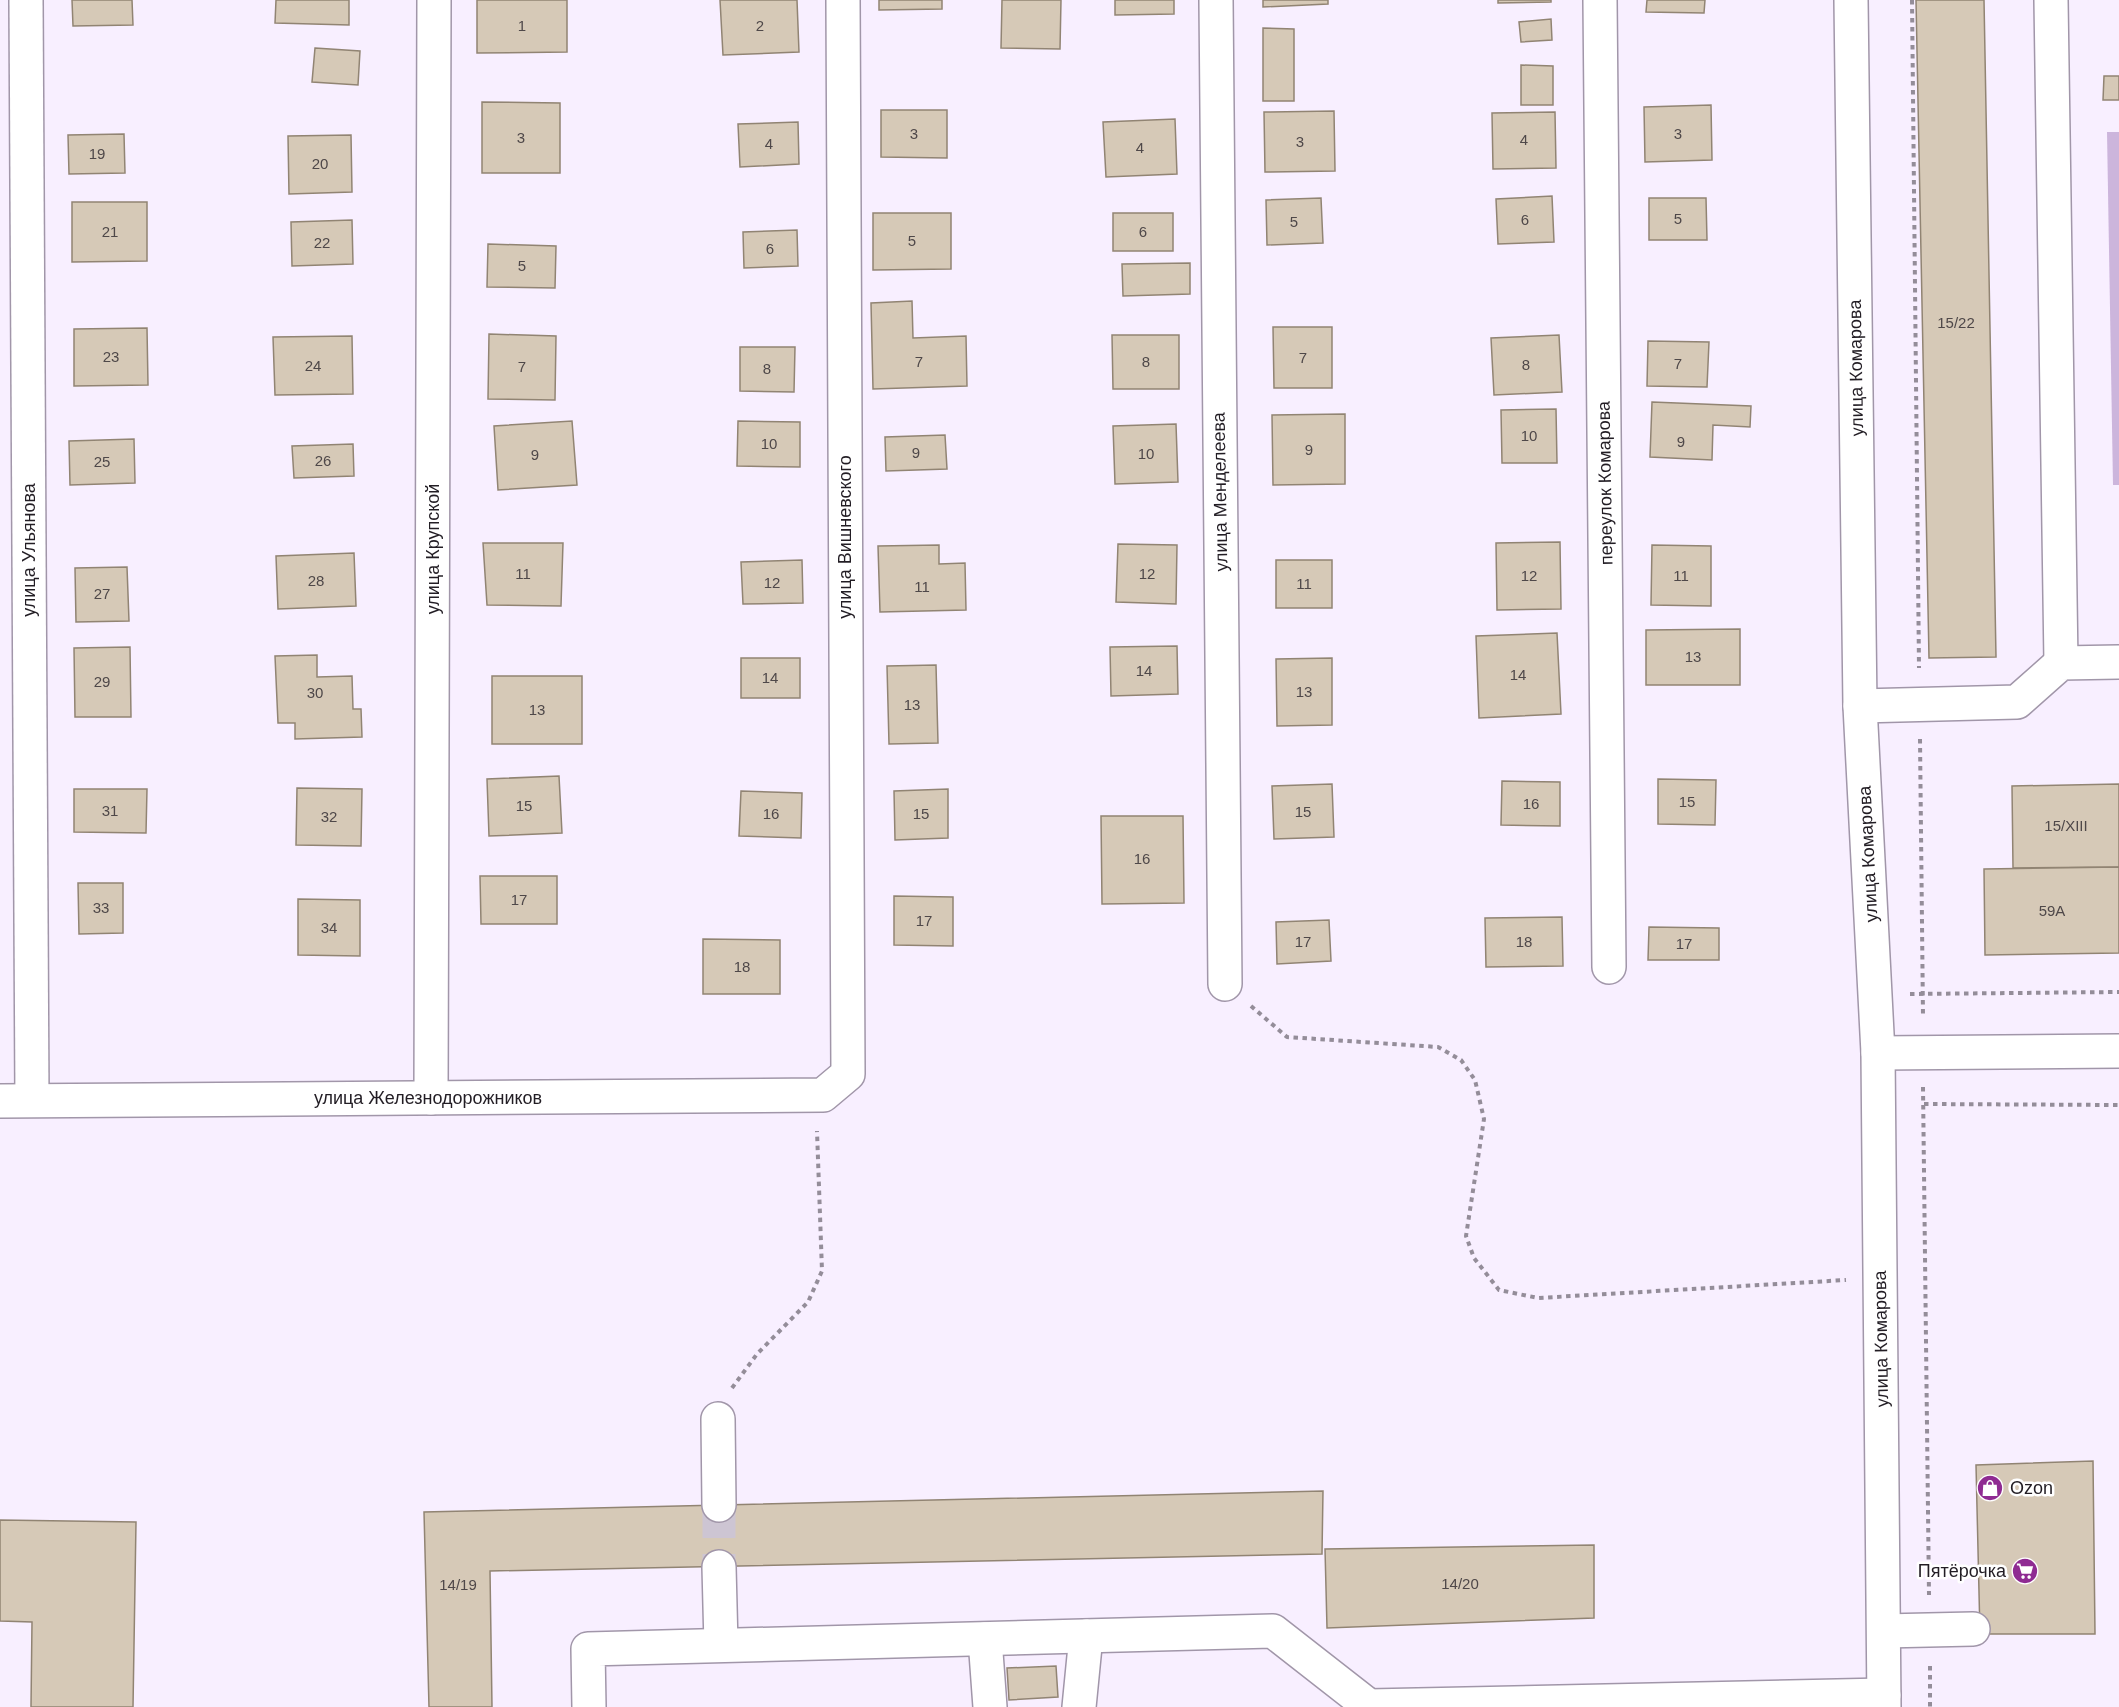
<svg xmlns="http://www.w3.org/2000/svg" width="2119" height="1707" font-family="Arial,sans-serif">
	<style>
		.green { fill: #ccb5dc }
		.building { fill: #d6c9b7; stroke: #918473; stroke-width: 1.5 }
		.lines { fill: none; stroke-linecap: round; stroke-linejoin: round }
		.minor-tunnel { stroke: #cdc5d3; stroke-width: 33; stroke-dasharray: 33 16; stroke-linecap: butt }
		.minor-casing { stroke: #a196a9; stroke-width: 36 }
		.path { stroke: #948d99; stroke-width: 4; stroke-dasharray: 4.5 4.5; stroke-linecap: butt }
		.minor { stroke: #fff; stroke-width: 33 }
		.labels { text-anchor: middle; stroke-width: 5; stroke-linejoin: round; paint-order: stroke }
		.number-label { font-size: 15px; fill: #4f4849 }
		.street-label { font-size: 18px; fill: #221d24; stroke: #fff }
		.poi-label { font-size: 18px; fill: #221d24; stroke: #fff; text-anchor: start }
	</style>
	<rect width="100%" height="100%" fill="#f8efff"/>
	<path class="green" d="M 2107,132 L 2119,132 L 2119,485 L 2113,485 Z"/>
	<g class="building">
		<path d="M 72,0 L 132,0 L 133,25 L 73,26 Z"/>
		<path d="M 276,0 L 349,0 L 349,25 L 275,23 Z"/>
		<path d="M 477,0 L 567,0 L 567,52 L 477,53 Z"/>
		<path d="M 720,0 L 797,0 L 799,52 L 723,55 Z"/>
		<path d="M 879,0 L 942,0 L 942,9 L 879,10 Z"/>
		<path d="M 1002,0 L 1061,0 L 1060,49 L 1001,48 Z"/>
		<path d="M 1115,0 L 1174,0 L 1174,14 L 1115,15 Z"/>
		<path d="M 1263,0 L 1328,0 L 1328,4 L 1263,7 Z"/>
		<path d="M 1498,0 L 1551,0 L 1551,2 L 1498,3 Z"/>
		<path d="M 1647,0 L 1705,0 L 1704,13 L 1646,12 Z"/>
		<path d="M 1916,0 L 1984,0 L 1996,657 L 1929,658 Z"/>
		<path d="M 1551,19 L 1552,40 L 1521,42 L 1519,22 Z"/>
		<path d="M 1263,28 L 1294,29 L 1294,101 L 1263,101 Z"/>
		<path d="M 315,48 L 360,51 L 358,85 L 312,82 Z"/>
		<path d="M 1521,65 L 1553,66 L 1553,105 L 1521,105 Z"/>
		<path d="M 2104,76 L 2119,76 L 2119,100 L 2103,100 Z"/>
		<path d="M 482,102 L 560,103 L 560,173 L 482,173 Z"/>
		<path d="M 1711,105 L 1712,160 L 1645,162 L 1644,107 Z"/>
		<path d="M 881,110 L 947,110 L 947,158 L 881,157 Z"/>
		<path d="M 1334,111 L 1335,171 L 1265,172 L 1264,112 Z"/>
		<path d="M 1555,112 L 1556,168 L 1493,169 L 1492,113 Z"/>
		<path d="M 1175,119 L 1177,174 L 1106,177 L 1103,122 Z"/>
		<path d="M 798,122 L 799,164 L 740,167 L 738,124 Z"/>
		<path d="M 124,134 L 125,173 L 69,174 L 68,135 Z"/>
		<path d="M 351,135 L 352,192 L 289,194 L 288,136 Z"/>
		<path d="M 1552,196 L 1554,242 L 1498,244 L 1496,199 Z"/>
		<path d="M 1321,198 L 1323,243 L 1267,245 L 1266,200 Z"/>
		<path d="M 1649,198 L 1706,198 L 1707,240 L 1649,240 Z"/>
		<path d="M 72,202 L 147,202 L 147,261 L 72,262 Z"/>
		<path d="M 873,213 L 951,213 L 951,269 L 873,270 Z"/>
		<rect x="1113" y="213" width="60" height="38"/>
		<path d="M 352,220 L 353,264 L 292,266 L 291,222 Z"/>
		<path d="M 797,230 L 798,266 L 744,268 L 743,232 Z"/>
		<path d="M 488,244 L 556,246 L 555,288 L 487,287 Z"/>
		<path d="M 1190,263 L 1190,294 L 1123,296 L 1122,264 Z"/>
		<path d="M 912,301 L 913,338 L 966,336 L 967,386 L 873,389 L 871,303 Z"/>
		<path d="M 1273,327 L 1332,327 L 1332,388 L 1274,388 Z"/>
		<path d="M 147,328 L 148,385 L 74,386 L 74,329 Z"/>
		<path d="M 489,334 L 556,336 L 555,400 L 488,399 Z"/>
		<path d="M 1112,335 L 1179,335 L 1179,389 L 1113,389 Z"/>
		<path d="M 1559,335 L 1562,392 L 1494,395 L 1491,338 Z"/>
		<path d="M 352,336 L 353,394 L 275,395 L 273,337 Z"/>
		<path d="M 1648,341 L 1709,342 L 1707,387 L 1647,386 Z"/>
		<path d="M 740,347 L 795,347 L 794,392 L 740,391 Z"/>
		<path d="M 1652,402 L 1751,406 L 1750,427 L 1713,425 L 1712,460 L 1650,457 Z"/>
		<path d="M 1556,409 L 1557,463 L 1502,463 L 1501,410 Z"/>
		<path d="M 1345,414 L 1345,484 L 1273,485 L 1272,415 Z"/>
		<path d="M 572,421 L 577,485 L 498,490 L 494,426 Z"/>
		<path d="M 738,421 L 800,422 L 800,467 L 737,466 Z"/>
		<path d="M 1176,424 L 1178,482 L 1115,484 L 1113,426 Z"/>
		<path d="M 945,435 L 947,469 L 886,471 L 885,437 Z"/>
		<path d="M 134,439 L 135,483 L 70,485 L 69,441 Z"/>
		<path d="M 353,444 L 354,476 L 294,478 L 292,446 Z"/>
		<path d="M 1560,542 L 1561,609 L 1497,610 L 1496,543 Z"/>
		<path d="M 483,543 L 563,543 L 561,606 L 487,605 Z"/>
		<path d="M 1118,544 L 1177,545 L 1176,604 L 1116,602 Z"/>
		<path d="M 939,545 L 939,564 L 965,563 L 966,610 L 880,612 L 878,546 Z"/>
		<path d="M 1652,545 L 1711,546 L 1711,606 L 1651,605 Z"/>
		<path d="M 354,553 L 356,606 L 278,609 L 276,556 Z"/>
		<path d="M 802,560 L 803,603 L 743,604 L 741,562 Z"/>
		<rect x="1276" y="560" width="56" height="48"/>
		<path d="M 127,567 L 129,621 L 76,622 L 75,568 Z"/>
		<path d="M 1740,629 L 1740,685 L 1646,685 L 1646,630 Z"/>
		<path d="M 1557,633 L 1561,714 L 1479,718 L 1476,636 Z"/>
		<path d="M 1177,646 L 1178,694 L 1111,696 L 1110,647 Z"/>
		<path d="M 130,647 L 131,717 L 75,717 L 74,648 Z"/>
		<path d="M 317,655 L 317,677 L 352,676 L 353,709 L 361,709 L 362,737 L 295,739 L 295,723 L 278,723 L 275,656 Z"/>
		<rect x="741" y="658" width="59" height="40"/>
		<path d="M 1332,658 L 1332,725 L 1277,726 L 1276,659 Z"/>
		<path d="M 936,665 L 938,743 L 889,744 L 887,666 Z"/>
		<rect x="492" y="676" width="90" height="68"/>
		<path d="M 559,776 L 562,833 L 489,836 L 487,779 Z"/>
		<path d="M 1658,779 L 1716,780 L 1715,825 L 1658,824 Z"/>
		<path d="M 1502,781 L 1560,782 L 1560,826 L 1501,825 Z"/>
		<path d="M 1332,784 L 1334,837 L 1274,839 L 1272,786 Z"/>
		<path d="M 2119,784 L 2119,867 L 2013,868 L 2012,786 Z"/>
		<path d="M 297,788 L 362,789 L 361,846 L 296,845 Z"/>
		<path d="M 74,789 L 147,789 L 146,833 L 74,832 Z"/>
		<path d="M 948,789 L 948,838 L 895,840 L 894,791 Z"/>
		<path d="M 741,791 L 802,793 L 801,838 L 739,836 Z"/>
		<path d="M 1101,816 L 1183,816 L 1184,903 L 1102,904 Z"/>
		<path d="M 2119,867 L 2119,953 L 1985,955 L 1984,869 Z"/>
		<path d="M 480,876 L 557,876 L 557,924 L 481,924 Z"/>
		<path d="M 78,883 L 123,883 L 123,933 L 79,934 Z"/>
		<path d="M 894,896 L 953,897 L 953,946 L 894,945 Z"/>
		<path d="M 298,899 L 360,900 L 360,956 L 298,955 Z"/>
		<path d="M 1562,917 L 1563,966 L 1486,967 L 1485,918 Z"/>
		<path d="M 1329,920 L 1331,961 L 1277,964 L 1276,922 Z"/>
		<path d="M 1649,927 L 1719,928 L 1719,960 L 1648,960 Z"/>
		<path d="M 703,939 L 780,940 L 780,994 L 703,994 Z"/>
		<path d="M 2093,1461 L 2095,1634 L 1980,1634 L 1976,1465 Z"/>
		<path d="M 1323,1491 L 1322,1554 L 490,1571 L 492,1707 L 429,1707 L 424,1512 Z"/>
		<path d="M 0,1520 L 136,1522 L 133,1707 L 31,1707 L 32,1622 L 0,1621 Z"/>
		<path d="M 1594,1545 L 1594,1618 L 1327,1628 L 1325,1549 Z"/>
		<path d="M 1056,1666 L 1058,1697 L 1009,1700 L 1007,1668 Z"/>
	</g>
	<g class="lines">
		<path class="minor-tunnel" d="M 719,1505 L 719,1567"/>
		<g class="minor-casing">
			<g id="minor">
				<path d="M 26,0 L 32,1100"/>
				<path d="M 1216,0 L 1225,984"/>
				<path d="M 1600,0 L 1609,967"/>
				<path d="M 1851,0 L 1860,706 L 1878,1053 L 1884,1707"/>
				<path d="M 2051,0 L 2061,663"/>
				<path d="M 1860,706 L 2017,702 L 2061,663 L 2119,662"/>
				<path d="M 1878,1053 L 2119,1051"/>
				<path d="M 431,1098 L 434,0"/>
				<path d="M 0,1101 L 823,1095 L 848,1074 L 843,0"/>
				<path d="M 718,1419 L 719,1505"/>
				<path d="M 719,1567 L 721,1645"/>
				<path d="M 1884,1631 L 1973,1629"/>
				<path d="M 985,1639 L 990,1707"/>
				<path d="M 589,1707 L 588,1649 L 1273,1631 L 1369,1706 L 1884,1695"/>
				<path d="M 1079,1707 L 1086,1636"/>
			</g>
		</g>
		<g class="path">
			<path d="M 1912,0 L 1919,668"/>
			<path d="M 1920,739 L 1923,1016"/>
			<path d="M 1910,994 L 2119,992"/>
			<path d="M 1251,1006 L 1287,1037 L 1438,1047 L 1461,1060 L 1475,1080 L 1484,1119 L 1466,1236 L 1474,1258 L 1499,1290 L 1538,1298 L 1846,1280"/>
			<path d="M 1923,1087 L 1929,1595"/>
			<path d="M 1924,1104 L 2119,1105"/>
			<path d="M 732,1388 L 757,1354 L 808,1302 L 822,1271 L 817,1131"/>
			<path d="M 1930,1666 L 1930,1707"/>
		</g>
		<use href="#minor" class="minor"/>
	</g>
	<defs>
		<g id="shop-disc" transform="scale(1.35)"><circle r="9.5" fill="#8f2b92" stroke="#fff"/><path d="M-5-2.5h2.3a2.7 3.5 0 0 1 5.4 0H5L5.5 6h-11ZM-1.5-2.5h3a1.5 2.3 0 0 0-3 0Z" fill="#fff"/></g>
		<g id="supermarket-disc" transform="scale(1.35)"><circle r="9.5" fill="#8f2b92" stroke="#fff"/><path d="M-6-5.5h2.5l.6 2H6L4.5 2H-2.5L-4.4-4H-6ZM-1.5 3.2a1.3 1.3 0 1 0 .1 0ZM3 3.2a1.3 1.3 0 1 0 .1 0Z" fill="#fff"/></g>
	</defs>
	<g fill-rule="evenodd">
		<use href="#shop-disc" x="1990" y="1488"/>
		<use href="#supermarket-disc" x="2025" y="1571"/>
	</g>
	<g class="labels">
		<g class="number-label">
			<text x="522" y="31">1</text>
			<text x="760" y="31">2</text>
			<text x="914" y="139">3</text>
			<text x="1678" y="139">3</text>
			<text x="521" y="143">3</text>
			<text x="1524" y="145">4</text>
			<text x="1300" y="147">3</text>
			<text x="769" y="149">4</text>
			<text x="1140" y="153">4</text>
			<text x="97" y="159">19</text>
			<text x="320" y="169">20</text>
			<text x="1678" y="224">5</text>
			<text x="1525" y="225">6</text>
			<text x="1294" y="227">5</text>
			<text x="110" y="237">21</text>
			<text x="1143" y="237">6</text>
			<text x="912" y="246">5</text>
			<text x="322" y="248">22</text>
			<text x="770" y="254">6</text>
			<text x="522" y="271">5</text>
			<text x="1956" y="328">15/22</text>
			<text x="111" y="362">23</text>
			<text x="1303" y="363">7</text>
			<text x="919" y="367">7</text>
			<text x="1146" y="367">8</text>
			<text x="1678" y="369">7</text>
			<text x="1526" y="370">8</text>
			<text x="313" y="371">24</text>
			<text x="522" y="372">7</text>
			<text x="767" y="374">8</text>
			<text x="1529" y="441">10</text>
			<text x="1681" y="447">9</text>
			<text x="769" y="449">10</text>
			<text x="1309" y="455">9</text>
			<text x="916" y="458">9</text>
			<text x="1146" y="459">10</text>
			<text x="535" y="460">9</text>
			<text x="323" y="466">26</text>
			<text x="102" y="467">25</text>
			<text x="523" y="579">11</text>
			<text x="1147" y="579">12</text>
			<text x="1529" y="581">12</text>
			<text x="1681" y="581">11</text>
			<text x="316" y="586">28</text>
			<text x="772" y="588">12</text>
			<text x="1304" y="589">11</text>
			<text x="922" y="592">11</text>
			<text x="102" y="599">27</text>
			<text x="1693" y="662">13</text>
			<text x="1144" y="676">14</text>
			<text x="1518" y="680">14</text>
			<text x="770" y="683">14</text>
			<text x="102" y="687">29</text>
			<text x="1304" y="697">13</text>
			<text x="315" y="698">30</text>
			<text x="912" y="710">13</text>
			<text x="537" y="715">13</text>
			<text x="1687" y="807">15</text>
			<text x="1531" y="809">16</text>
			<text x="524" y="811">15</text>
			<text x="110" y="816">31</text>
			<text x="1303" y="817">15</text>
			<text x="771" y="819">16</text>
			<text x="921" y="819">15</text>
			<text x="329" y="822">32</text>
			<text x="2066" y="831">15/XIII</text>
			<text x="1142" y="864">16</text>
			<text x="519" y="905">17</text>
			<text x="101" y="913">33</text>
			<text x="2052" y="916">59А</text>
			<text x="924" y="926">17</text>
			<text x="329" y="933">34</text>
			<text x="1303" y="947">17</text>
			<text x="1524" y="947">18</text>
			<text x="1684" y="949">17</text>
			<text x="742" y="972">18</text>
			<text x="1460" y="1589">14/20</text>
			<text x="458" y="1590">14/19</text>
		</g>
		<g class="street-label">
			<text transform="translate(1856 368) rotate(-91)" y="6">улица Комарова</text>
			<text transform="translate(1605 483) rotate(-91)" y="6">переулок Комарова</text>
			<text transform="translate(1220 492) rotate(-91)" y="6">улица Менделеева</text>
			<text transform="translate(845 537) rotate(-90)" y="6">улица Вишневского</text>
			<text transform="translate(433 549) rotate(-90)" y="6">улица Крупской</text>
			<text transform="translate(29 550) rotate(-90)" y="6">улица Ульянова</text>
			<text transform="translate(1868 854) rotate(-93)" y="6">улица Комарова</text>
			<text x="428" y="1104">улица Железнодорожников</text>
			<text transform="translate(1881 1339) rotate(-91)" y="6">улица Комарова</text>
		</g>
		<g class="poi-label">
			<text x="2010" y="1494">Ozon</text>
			<text x="2006" y="1577" text-anchor="end">Пятёрочка</text>
		</g>
	</g>
</svg>
